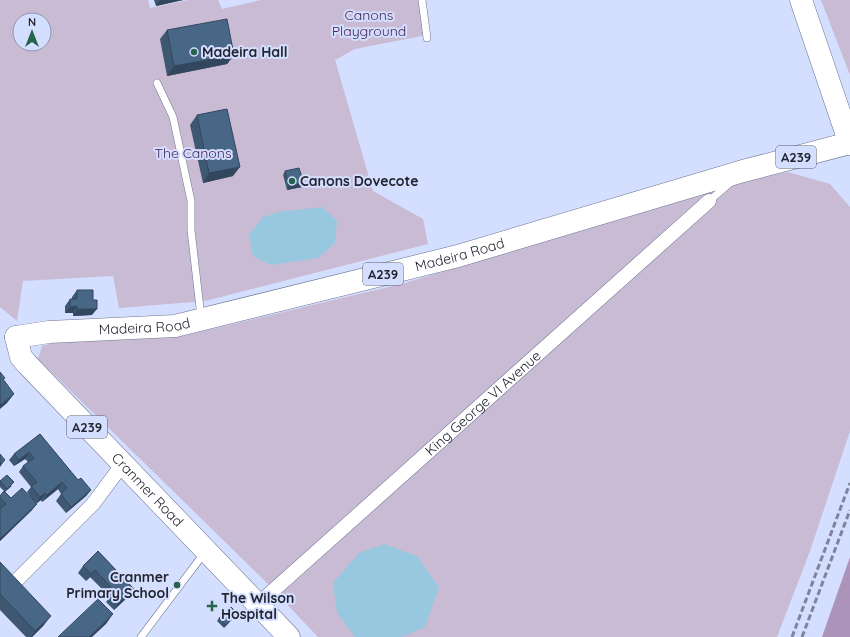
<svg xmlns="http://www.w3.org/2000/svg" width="850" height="637" font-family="Quicksand,sans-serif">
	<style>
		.green { fill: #cabbd4; fill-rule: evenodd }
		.forest { fill: #ab93b9 }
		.water { fill: #97c8e0 }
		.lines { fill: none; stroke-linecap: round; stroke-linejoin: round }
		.service-casing { stroke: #6c7591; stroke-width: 8 }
		.minor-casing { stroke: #6c7591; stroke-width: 15 }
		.primary-casing { stroke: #6c7591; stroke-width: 23 }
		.service { stroke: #fff; stroke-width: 7 }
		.minor { stroke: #fff; stroke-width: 14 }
		.primary { stroke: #fff; stroke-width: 22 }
		.rail { stroke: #7e859b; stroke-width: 3; stroke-dasharray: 6 3; stroke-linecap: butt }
		.wall { fill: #3e5872 }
		.shaded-wall { fill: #32475d }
		.building { fill: #486685; stroke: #32475d }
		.poi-dot { fill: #27634d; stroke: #d4defe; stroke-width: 1.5 }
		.labels { text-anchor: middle; stroke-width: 4; stroke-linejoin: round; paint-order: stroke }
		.shield { fill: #d4defe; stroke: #575c6e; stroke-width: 1 }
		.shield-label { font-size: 13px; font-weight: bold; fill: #222531 }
		.park-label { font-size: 14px; fill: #462556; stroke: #d4defe }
		.poi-label { font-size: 14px; font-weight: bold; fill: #222531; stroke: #d4defe; text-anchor: start }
		.street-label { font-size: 14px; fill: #222531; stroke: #d4defe }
	</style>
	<rect width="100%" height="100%" fill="#d4defe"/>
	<g class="green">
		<path d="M 0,0 L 148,0 L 150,8 L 188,0 L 218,0 L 222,9 L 261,0 L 422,0 L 427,35 L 355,49 L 335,60 L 373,191 L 423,219 L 428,244 L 205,301 L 119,308 L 113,276 L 23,281 L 17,321 L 0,307 ZM 20,20 L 44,20 L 44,44 L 20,44 Z"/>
		<path d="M 821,0 L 850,0 L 850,75 Z"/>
		<path d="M 788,172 L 830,184 L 850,207 L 850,431 L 810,551 L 777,637 L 318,637 L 263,579 L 38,359 L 42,346 L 63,340 L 183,336 L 405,283 L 737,183 Z"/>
	</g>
	<path class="forest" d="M 850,557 L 850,637 L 822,637 Z"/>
	<g class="water">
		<path d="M 322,207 L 337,221 L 335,243 L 318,258 L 271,265 L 253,256 L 249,235 L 262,218 L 278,212 Z"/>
		<path d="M 384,544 L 417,556 L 439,587 L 425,627 L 402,637 L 355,637 L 337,613 L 333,583 L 359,553 Z"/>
	</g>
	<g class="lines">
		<g class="service-casing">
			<g id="service">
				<path d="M 422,0 L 427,38"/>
				<path d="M 157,83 L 173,117 L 191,201 L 191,230 L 201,317"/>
				<path d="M 709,201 L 730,183"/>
				<path d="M 141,637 L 205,552"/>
			</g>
		</g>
		<g class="minor-casing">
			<g id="minor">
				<path d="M 17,580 L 93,504 L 122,465"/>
				<path id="s1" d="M 257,605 L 709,201"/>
			</g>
		</g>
		<g class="primary-casing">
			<g id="primary">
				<path d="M 801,0 L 850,144"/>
				<path id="s2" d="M 16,337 L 49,332 L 175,326 L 458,256 L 743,171 L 850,143"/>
				<path id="s3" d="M 16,337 L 21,357 L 27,364 L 289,637"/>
			</g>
		</g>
		<use href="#service" class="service"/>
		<use href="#minor" class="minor"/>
		<use href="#primary" class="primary"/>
		<g class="rail">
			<path d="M 792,637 L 850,483"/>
			<path d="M 802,637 L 850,510"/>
		</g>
	</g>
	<g class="wall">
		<path d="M 154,0 L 183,0 L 156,6 Z"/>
		<path d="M 167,30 L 234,55 L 227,64 L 167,76 L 160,39 Z"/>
		<path d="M 197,115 L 233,176 L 203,183 L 190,125 Z"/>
		<path d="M 285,171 L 304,183 L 302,187 L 287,190 L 283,175 Z"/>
		<path d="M 77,290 L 92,315 L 73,316 L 73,313 L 65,313 L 65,306 L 70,299 L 72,299 L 72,297 Z"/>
		<path d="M 40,434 L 78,480 L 91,490 L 86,496 L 66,513 L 56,501 L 61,494 L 58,489 L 42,502 L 41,500 L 36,503 L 32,510 L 0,541 L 0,496 L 4,491 L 0,487 L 0,481 L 12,486 L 5,492 L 11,498 L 32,499 L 27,492 L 31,487 L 19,472 L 23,466 L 28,462 L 25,459 L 14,466 L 9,460 L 14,454 Z"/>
		<path d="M 98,551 L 134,589 L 130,595 L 114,610 L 106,602 L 110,597 L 90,577 L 86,581 L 78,573 L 83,566 Z"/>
		<path d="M 0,562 L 44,625 L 32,637 L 26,637 L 0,610 Z"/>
		<path d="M 235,616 L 224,628 L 217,621 L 219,618 Z"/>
	</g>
	<g class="shaded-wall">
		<path d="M 160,0 L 183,0 L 156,6 Z"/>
		<path d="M 234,55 L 227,64 L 167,76 L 174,66 Z"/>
		<path d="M 240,167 L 233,176 L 203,183 L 209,173 Z"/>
		<path d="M 304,183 L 302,187 L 287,190 L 289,187 Z"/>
		<path d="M 77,306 L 73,313 L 65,313 L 70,307 Z"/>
		<path d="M 77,309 L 97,309 L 92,315 L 73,316 Z"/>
		<path d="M 14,394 L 7,403 L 0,409 L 0,405 Z"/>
		<path d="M 29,452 L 25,459 L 14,466 L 19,460 Z"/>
		<path d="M 5,460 L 0,467 L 0,464 Z"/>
		<path d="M 62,482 L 58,489 L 42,502 L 47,495 Z"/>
		<path d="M 91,490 L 86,496 L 66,513 L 71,507 Z"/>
		<path d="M 45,493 L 41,500 L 36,504 L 40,497 Z"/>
		<path d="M 37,504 L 32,510 L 0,541 L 0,539 Z"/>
		<path d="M 95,570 L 90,577 L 86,581 L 91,574 Z"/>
		<path d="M 134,589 L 130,595 L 114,610 L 118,603 Z"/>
		<path d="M 237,613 L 235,616 L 224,628 L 226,625 Z"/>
		<path d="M 113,614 L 106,624 L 92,637 L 89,637 Z"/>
		<path d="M 51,616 L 44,625 L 32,637 L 31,637 L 35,631 Z"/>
	</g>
	<g class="building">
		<path d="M 227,19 L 234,55 L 174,66 L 167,30 Z"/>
		<path d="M 227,109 L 240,167 L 209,173 L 197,115 Z"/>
		<path d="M 299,168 L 304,183 L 289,187 L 285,171 Z"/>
		<path d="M 77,290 L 93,290 L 93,300 L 97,300 L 97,309 L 77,309 L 77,306 L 70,307 L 70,299 L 77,299 Z"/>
		<path d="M 0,372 L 5,378 L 3,379 L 14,394 L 0,405 Z"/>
		<path d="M 40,434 L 78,480 L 81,478 L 91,490 L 71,507 L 61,494 L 67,488 L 62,482 L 47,495 L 45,493 L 40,497 L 31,486 L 37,482 L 23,466 L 34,458 L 29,452 L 19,460 L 14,454 Z"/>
		<path d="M 0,454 L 5,460 L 0,464 Z"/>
		<path d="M 7,475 L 14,482 L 7,489 L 0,481 Z"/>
		<path d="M 22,488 L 37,504 L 0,539 L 0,509 L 6,504 L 0,498 L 0,496 L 4,491 L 11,498 Z"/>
		<path d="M 98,551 L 134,589 L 118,603 L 111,595 L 115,592 L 95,570 L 91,574 L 83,566 Z"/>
		<path d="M 0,562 L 51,616 L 35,631 L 0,594 Z"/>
		<path d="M 98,599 L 113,614 L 89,637 L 58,637 Z"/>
		<path d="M 231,607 L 237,613 L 226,625 L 219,618 Z"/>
	</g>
	<g class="poi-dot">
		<circle cx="194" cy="52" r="4"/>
		<circle cx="292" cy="181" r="4"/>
		<circle cx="177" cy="585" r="4"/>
		<path d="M210 600h4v4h4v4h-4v4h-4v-4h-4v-4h4z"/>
	</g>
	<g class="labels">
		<g class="shield">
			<rect x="776" y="146" width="40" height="22" rx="3"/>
			<rect x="363" y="263" width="40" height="22" rx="3"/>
			<rect x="67" y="416" width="40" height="22" rx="3"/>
		</g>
		<g class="shield-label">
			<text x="796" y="162">A239</text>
			<text x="383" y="279">A239</text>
			<text x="87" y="432">A239</text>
		</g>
		<g class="park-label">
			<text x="369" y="20">Canons<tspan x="369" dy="16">Playground</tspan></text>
			<text x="193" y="158">The Canons</text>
		</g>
		<g class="poi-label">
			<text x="202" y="57">Madeira Hall</text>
			<text x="300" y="186">Canons Dovecote</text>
			<text x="169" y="582" text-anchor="end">Cranmer<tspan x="169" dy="16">Primary School</tspan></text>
			<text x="221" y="603">The Wilson<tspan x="221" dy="16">Hospital</tspan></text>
		</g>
		<g class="street-label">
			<text dy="5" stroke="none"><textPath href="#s2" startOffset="453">Madeira Road</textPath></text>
			<text dy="5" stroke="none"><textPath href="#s2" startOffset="129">Madeira Road</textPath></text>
			<text dy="5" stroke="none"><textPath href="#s1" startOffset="303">King George VI Avenue</textPath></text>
			<text dy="5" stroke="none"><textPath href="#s3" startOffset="204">Cranmer Road</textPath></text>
		</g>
	</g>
	<g transform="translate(32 32)"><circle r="19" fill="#d4defe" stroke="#8d94ac"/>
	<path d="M0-3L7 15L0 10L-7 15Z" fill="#27634d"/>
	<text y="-6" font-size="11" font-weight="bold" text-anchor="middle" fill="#222531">N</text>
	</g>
</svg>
